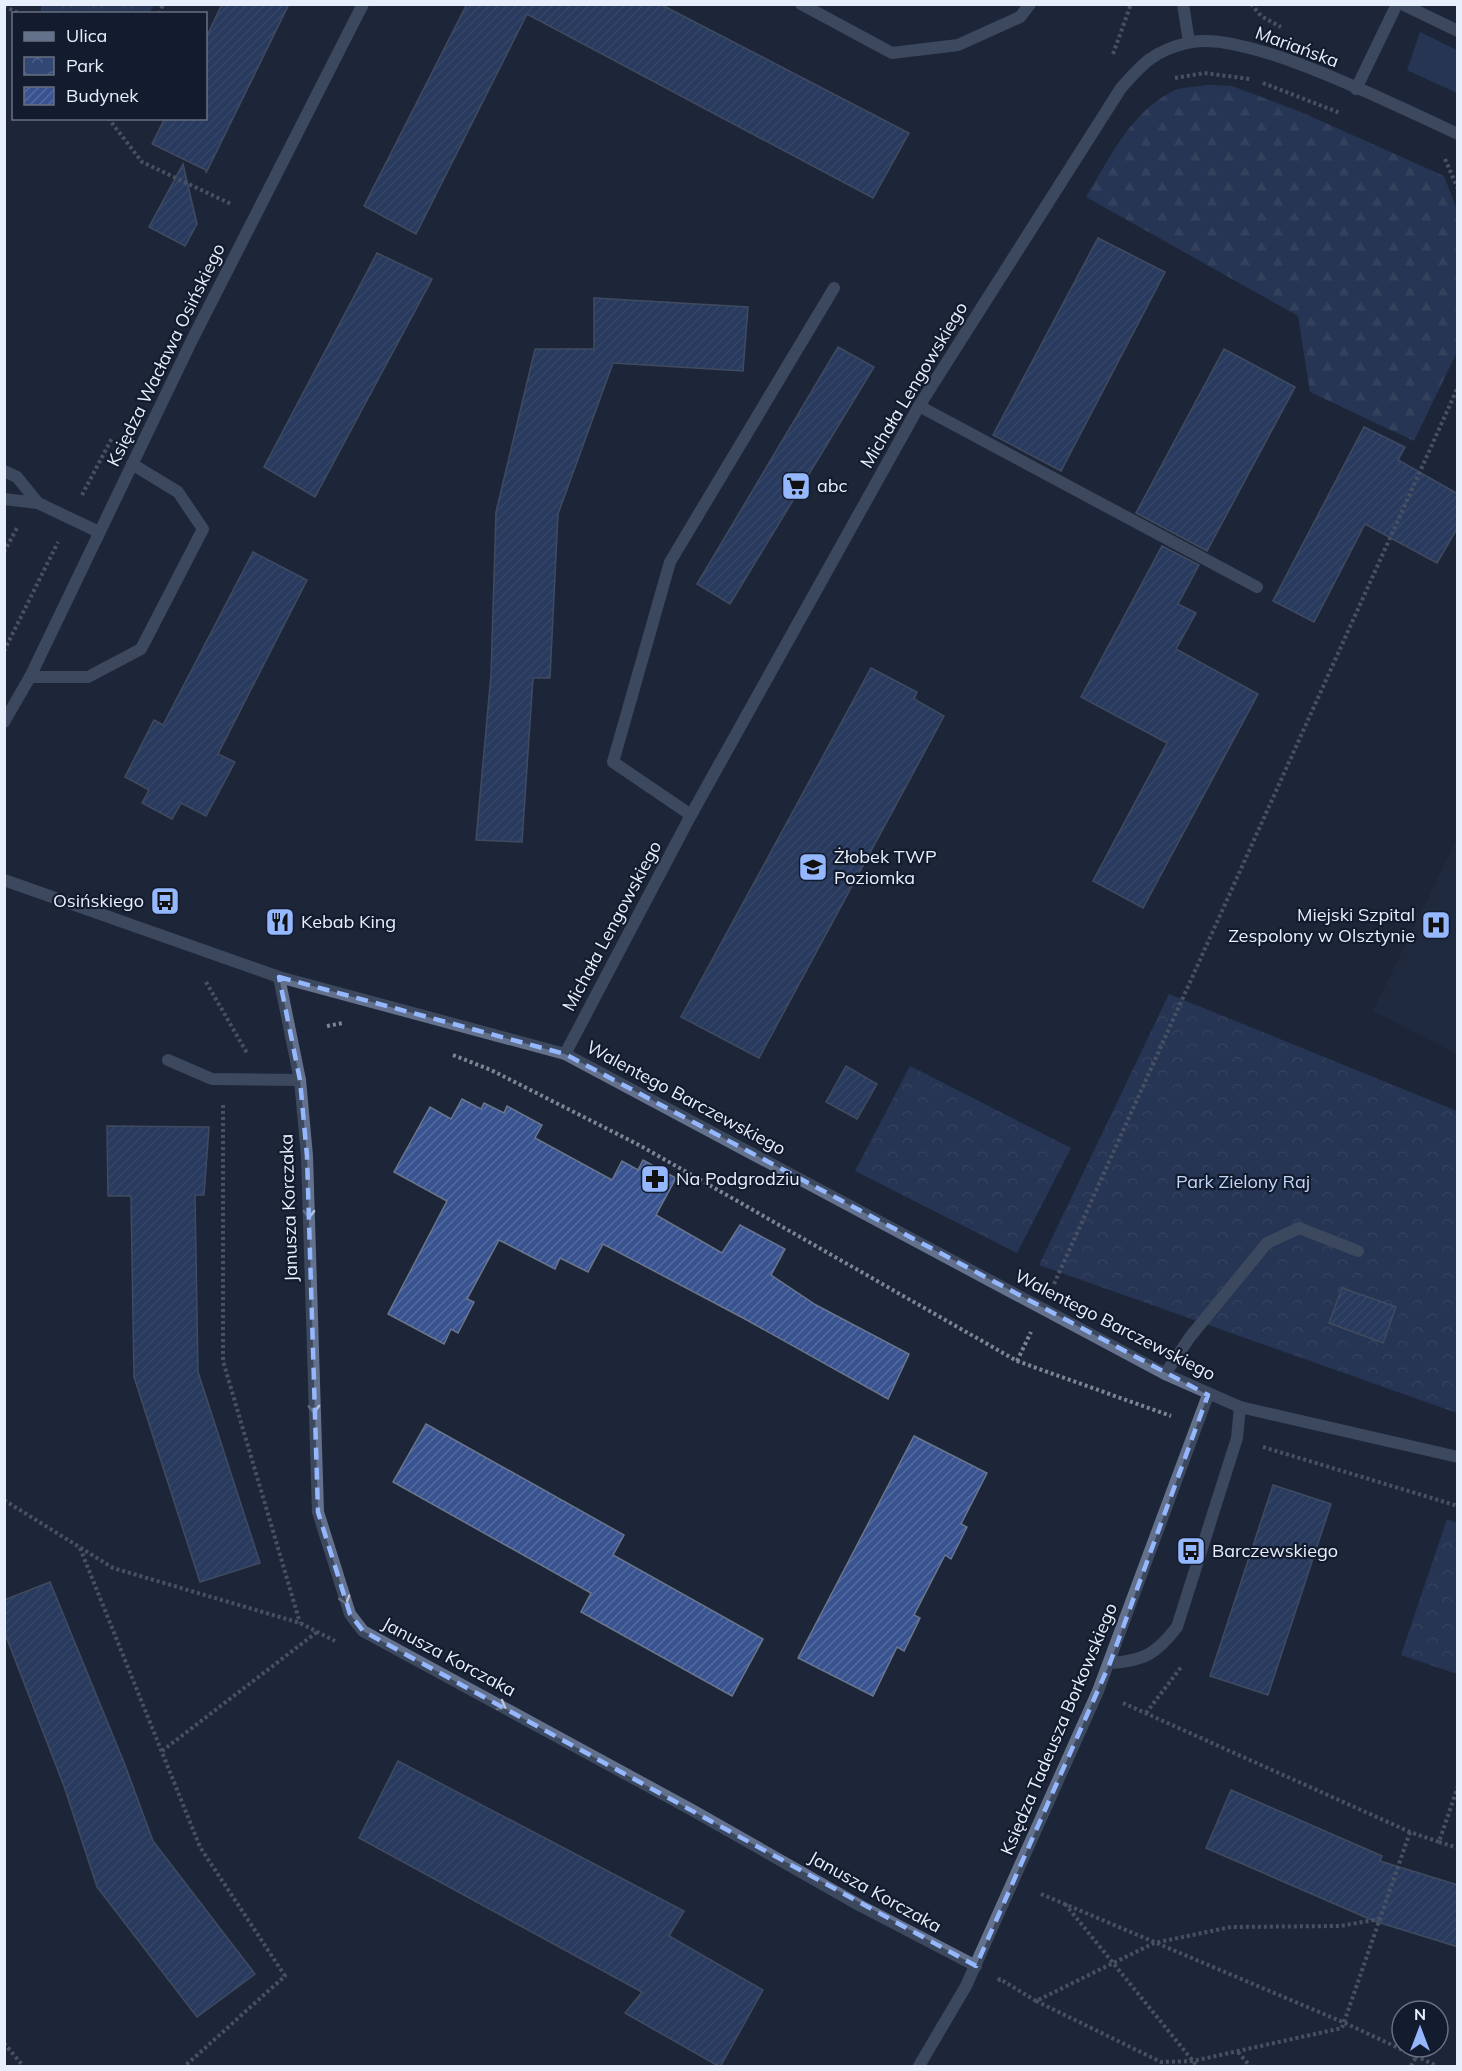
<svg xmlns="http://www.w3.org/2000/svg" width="1462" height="2071" font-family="Mulish,sans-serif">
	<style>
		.built { fill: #232f47 }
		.grass { fill: #324774 }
		.forest { fill: url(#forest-firs) }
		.park { fill: url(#park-crowns) }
		.building { fill: url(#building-hatch); stroke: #6b768d; stroke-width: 1.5 }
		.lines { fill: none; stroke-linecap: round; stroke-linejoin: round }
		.path { stroke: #7d8595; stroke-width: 4; stroke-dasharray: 3 3; stroke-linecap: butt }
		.service { stroke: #63718d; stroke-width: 12 }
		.minor { stroke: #63718d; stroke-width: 12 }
		.oneway { stroke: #b9c3d5 }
		.marked { fill: none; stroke: #95b7fd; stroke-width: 4.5; stroke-dasharray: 12 8; stroke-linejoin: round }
		.labels { text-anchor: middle; stroke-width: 4.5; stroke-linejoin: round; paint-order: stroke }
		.street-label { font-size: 18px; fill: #e8effc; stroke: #131c2e }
		.poi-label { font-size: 18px; fill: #e8effc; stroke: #131c2e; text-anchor: start }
		.park-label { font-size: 18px; fill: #c3d5f8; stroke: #131c2e }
	</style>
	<defs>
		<pattern id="forest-firs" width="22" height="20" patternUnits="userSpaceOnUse" patternTransform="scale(1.5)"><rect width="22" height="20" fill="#324774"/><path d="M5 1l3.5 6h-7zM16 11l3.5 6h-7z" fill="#506289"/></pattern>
		<pattern id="park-crowns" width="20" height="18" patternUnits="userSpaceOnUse" patternTransform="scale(1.5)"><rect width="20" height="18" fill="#324774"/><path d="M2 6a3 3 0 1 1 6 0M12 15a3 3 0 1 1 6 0" fill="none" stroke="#506289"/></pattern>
		<pattern id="building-hatch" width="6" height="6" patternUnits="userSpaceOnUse" patternTransform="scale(1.5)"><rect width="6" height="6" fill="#38538f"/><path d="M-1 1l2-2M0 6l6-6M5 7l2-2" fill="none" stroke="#556ca0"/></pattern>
	</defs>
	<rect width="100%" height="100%" fill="#1d2639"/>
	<path class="built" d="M 1457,839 L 1457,1054 L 1373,1011 Z"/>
	<path class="grass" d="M 1420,32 L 1457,50 L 1457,93 L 1407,70 Z"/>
	<path class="forest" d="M 1207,85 L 1232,86 L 1301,112 L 1444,176 L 1457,210 L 1457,352 L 1414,441 L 1310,392 L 1298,316 L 1086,197 C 1109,159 1130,114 1171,92 C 1180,87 1196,87 1207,85 Z"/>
	<g class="park">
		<path d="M 42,5 L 42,4 L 154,5 L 149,13 L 40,13 Z"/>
		<path d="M 1169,994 L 1457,1111 L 1457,1413 L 1039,1265 Z"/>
		<path d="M 910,1066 L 1071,1148 L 1017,1253 L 855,1171 Z"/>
		<path d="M 1447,1519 L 1457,1523 L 1457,1674 L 1401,1655 Z"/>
	</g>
	<g class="building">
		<path d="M 222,4 L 289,4 L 206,173 L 206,170 L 152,144 L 165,118 L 206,118 L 206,38 Z"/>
		<path d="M 467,4 L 660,4 L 909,133 L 873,198 L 527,14 L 416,234 L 364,206 Z"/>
		<path d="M 183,164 L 197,224 L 185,246 L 149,227 Z"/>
		<path d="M 1098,238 L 1165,272 L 1061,471 L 993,435 Z"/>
		<path d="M 377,253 L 432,279 L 315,497 L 264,467 Z"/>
		<path d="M 594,298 L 748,307 L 743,371 L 613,363 L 558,514 L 550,678 L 533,678 L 522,842 L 476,840 L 491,675 L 496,512 L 535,349 L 594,349 Z"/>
		<path d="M 838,347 L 874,367 L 730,604 L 697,584 Z"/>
		<path d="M 1224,349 L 1295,387 L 1207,551 L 1136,513 Z"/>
		<path d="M 1364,427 L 1405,447 L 1398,460 L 1458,494 L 1458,527 L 1437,563 L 1365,524 L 1314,622 L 1273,601 Z"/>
		<path d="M 1162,546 L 1199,565 L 1178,604 L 1196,613 L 1176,649 L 1258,694 L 1143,908 L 1093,881 L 1167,743 L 1081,697 Z"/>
		<path d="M 253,552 L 307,580 L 218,754 L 235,762 L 206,816 L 181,803 L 172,819 L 142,803 L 149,790 L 125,777 L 154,720 L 163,725 Z"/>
		<path d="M 871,668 L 917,692 L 914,699 L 944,716 L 759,1058 L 681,1017 Z"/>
		<path d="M 846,1066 L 877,1084 L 857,1119 L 826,1102 Z"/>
		<path d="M 462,1099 L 481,1109 L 484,1103 L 504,1113 L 507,1106 L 542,1125 L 535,1138 L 612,1180 L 622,1161 L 638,1170 L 643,1160 L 676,1178 L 656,1215 L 722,1253 L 740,1225 L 785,1249 L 771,1275 L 816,1305 L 909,1354 L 888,1399 L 745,1319 L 603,1244 L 588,1272 L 560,1258 L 555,1269 L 499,1240 L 467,1299 L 474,1302 L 458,1333 L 451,1329 L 444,1344 L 388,1314 L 447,1201 L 394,1172 L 430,1107 L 451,1119 Z"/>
		<path d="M 107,1126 L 209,1127 L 204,1195 L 195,1195 L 198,1372 L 260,1563 L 200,1582 L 134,1377 L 131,1196 L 108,1196 Z"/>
		<path d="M 1342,1288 L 1396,1307 L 1383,1343 L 1329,1323 Z"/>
		<path d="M 426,1424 L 624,1535 L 613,1555 L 763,1639 L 732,1696 L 581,1612 L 591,1593 L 393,1482 Z"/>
		<path d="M 914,1436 L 987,1473 L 961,1524 L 967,1527 L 951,1559 L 945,1555 L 914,1615 L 920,1618 L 904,1651 L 897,1647 L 873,1696 L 798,1658 Z"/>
		<path d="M 1273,1485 L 1331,1504 L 1268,1695 L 1210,1676 Z"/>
		<path d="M 50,1582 L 125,1765 L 153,1841 L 255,1974 L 197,2017 L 97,1887 L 64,1786 L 4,1631 L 4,1600 Z"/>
		<path d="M 398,1761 L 684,1911 L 669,1936 L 763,1990 L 720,2067 L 625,2013 L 642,1992 L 359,1838 Z"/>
		<path d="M 1231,1790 L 1382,1856 L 1380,1861 L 1458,1885 L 1458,1947 L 1374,1921 L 1206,1848 Z"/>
	</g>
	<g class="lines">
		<g class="path">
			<path d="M 1251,4 L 1261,16 L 1281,27"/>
			<path d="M 4,6 L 20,14"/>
			<path d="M 159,14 L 163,4"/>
			<path d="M 1113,54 L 1131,4"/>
			<path d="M 1175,78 L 1204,73 L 1250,79"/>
			<path d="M 1263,83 L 1340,113"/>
			<path d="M 108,118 L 142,162 L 231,204"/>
			<path d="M 1445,159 L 1458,189"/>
			<path d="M 82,495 L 112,438"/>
			<path d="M 4,552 L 17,528"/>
			<path d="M 4,651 L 58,542"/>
			<path d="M 206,982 L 247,1053"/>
			<path d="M 327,1026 L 343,1023"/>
			<path d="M 453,1055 L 491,1070 L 641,1146 L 1017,1361 L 1171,1416"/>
			<path d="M 223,1105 L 223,1361 L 300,1623"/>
			<path d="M 1054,1284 L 1458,387"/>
			<path d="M 1017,1361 L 1031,1332"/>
			<path d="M 1263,1447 L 1458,1506"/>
			<path d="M 4,1500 L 113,1568 L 300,1623 L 335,1641"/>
			<path d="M 80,1548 L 200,1847 L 285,1976 L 185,2066"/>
			<path d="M 1123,1703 L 1410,1832 L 1439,1842 L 1458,1786"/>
			<path d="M 1146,1713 L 1182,1666"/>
			<path d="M 162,1751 L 317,1632"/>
			<path d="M 1439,1842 L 1458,1848"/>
			<path d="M 1041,1894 L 1345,2023 L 1437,2066"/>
			<path d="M 1065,1904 L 1197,2066"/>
			<path d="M 998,1981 L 1000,1979 L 1036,2001 L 1154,1943 L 1231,1927 L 1340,1926 L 1380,1919"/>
			<path d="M 1036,2001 L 1161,2062 L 1193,2061 L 1342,2028 L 1410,1832"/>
			<path d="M 4,2043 L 23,2066"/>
			<path d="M 1238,2052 L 1250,2066"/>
			<path d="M 1411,2066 L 1416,2057"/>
		</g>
		<g class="service">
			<path d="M 801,4 L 892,53 L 958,45 L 1020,17 L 1030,4"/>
			<path d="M 1402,4 L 1458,31"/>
			<path d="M 919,406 L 1257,587"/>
			<path d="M 4,471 L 17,477 L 38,503 L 99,532"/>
			<path d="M 4,499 L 38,503"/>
			<path d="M 30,677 L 88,677 L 141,649 L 203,529 L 178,492 L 132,464"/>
			<path d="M 168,1060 L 212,1079 L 300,1080"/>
			<path d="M 1165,1374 L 1190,1337 L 1267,1243 L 1299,1228 L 1358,1251"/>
			<path d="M 1110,1663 C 1144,1661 1156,1654 1177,1627 L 1237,1438 L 1240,1407"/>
		</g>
		<g class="minor">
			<path d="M 1183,4 L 1189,42"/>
			<path d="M 1356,89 L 1397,4"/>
			<path d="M 4,722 L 30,677 L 192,340 L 363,4"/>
			<path d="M 691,815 L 613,762 L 670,562 L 834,288"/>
			<path d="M 4,880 L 279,977 L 565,1054 L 1165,1374 L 1240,1407 L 1458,1457"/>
			<path d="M 279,977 L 300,1080 L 307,1156 L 318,1512 L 350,1614 L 363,1631 L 692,1810 L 859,1905 L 976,1966"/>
			<path d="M 565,1054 L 691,815 L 919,406 L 1121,88 C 1143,63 1154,51 1187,43 C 1244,27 1400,108 1458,134"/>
			<path d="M 919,2066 L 966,1986 L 1098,1691 L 1208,1395"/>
		</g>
	</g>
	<defs><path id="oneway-chevron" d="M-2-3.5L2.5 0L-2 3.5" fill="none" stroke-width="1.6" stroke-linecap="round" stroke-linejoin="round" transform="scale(1.5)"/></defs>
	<g class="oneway">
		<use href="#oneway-chevron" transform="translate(309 1214) rotate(89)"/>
		<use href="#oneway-chevron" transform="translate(314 1409) rotate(88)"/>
		<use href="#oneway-chevron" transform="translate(345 1600) rotate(73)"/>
		<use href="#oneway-chevron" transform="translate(502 1706) rotate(29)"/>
	</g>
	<path d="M0 0H1462V2071H0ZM 279,977 L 565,1054 L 1208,1395 L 1110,1663 L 976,1966 L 363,1631 L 350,1614 L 318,1512 L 307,1156 L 300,1080 Z" fill="#1d2639" fill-opacity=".55" fill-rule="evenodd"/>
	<path class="marked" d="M 279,977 L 565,1054 L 1208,1395 L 1110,1663 L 976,1966 L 363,1631 L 350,1614 L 318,1512 L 307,1156 L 300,1080 Z"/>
	<defs>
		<g id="supermarket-square" transform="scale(1.5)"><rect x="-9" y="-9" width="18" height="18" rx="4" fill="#95b7fd" stroke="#131c2e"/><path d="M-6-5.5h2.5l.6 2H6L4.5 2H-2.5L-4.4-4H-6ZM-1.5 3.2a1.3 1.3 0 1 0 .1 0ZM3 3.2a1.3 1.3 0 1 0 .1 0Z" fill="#111"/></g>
		<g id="school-square" transform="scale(1.5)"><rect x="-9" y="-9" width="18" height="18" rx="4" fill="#95b7fd" stroke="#131c2e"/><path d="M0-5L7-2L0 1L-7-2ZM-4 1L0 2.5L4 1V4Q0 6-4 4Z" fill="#111"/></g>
		<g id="bus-square" transform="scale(1.5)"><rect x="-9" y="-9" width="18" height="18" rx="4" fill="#95b7fd" stroke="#131c2e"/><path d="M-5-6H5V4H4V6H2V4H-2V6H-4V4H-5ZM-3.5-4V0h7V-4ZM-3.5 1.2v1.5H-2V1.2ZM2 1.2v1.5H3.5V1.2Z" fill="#111"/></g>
		<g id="restaurant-square" transform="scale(1.5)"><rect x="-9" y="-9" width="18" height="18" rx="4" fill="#95b7fd" stroke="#131c2e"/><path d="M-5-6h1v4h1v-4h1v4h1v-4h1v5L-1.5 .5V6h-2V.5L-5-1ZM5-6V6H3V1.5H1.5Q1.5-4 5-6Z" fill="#111"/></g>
		<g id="hospital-square" transform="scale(1.5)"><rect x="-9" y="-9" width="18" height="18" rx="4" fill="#95b7fd" stroke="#131c2e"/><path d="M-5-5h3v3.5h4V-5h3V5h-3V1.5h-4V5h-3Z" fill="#111"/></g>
		<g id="pharmacy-square" transform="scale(1.5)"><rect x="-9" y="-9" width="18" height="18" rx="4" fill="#95b7fd" stroke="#131c2e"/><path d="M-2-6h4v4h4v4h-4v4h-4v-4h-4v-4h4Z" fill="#111"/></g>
	</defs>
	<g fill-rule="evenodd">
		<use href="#supermarket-square" x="796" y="486"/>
		<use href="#school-square" x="813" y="867"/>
		<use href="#bus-square" x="165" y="901"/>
		<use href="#restaurant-square" x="280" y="922"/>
		<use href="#hospital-square" x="1436" y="925"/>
		<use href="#pharmacy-square" x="655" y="1179"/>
		<use href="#bus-square" x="1191" y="1551"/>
	</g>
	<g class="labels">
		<g class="street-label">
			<text transform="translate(1297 47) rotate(20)" y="6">Mariańska</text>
			<text transform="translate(166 355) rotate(-64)" y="6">Księdza Wacława Osińskiego</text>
			<text transform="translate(914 385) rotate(-59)" y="6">Michała Lengowskiego</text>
			<text transform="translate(612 926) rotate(-62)" y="6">Michała Lengowskiego</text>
			<text transform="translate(686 1098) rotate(28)" y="6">Walentego Barczewskiego</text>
			<text transform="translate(289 1208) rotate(-92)" y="6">Janusza Korczaka</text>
			<text transform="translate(1115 1325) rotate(27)" y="6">Walentego Barczewskiego</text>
			<text transform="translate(449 1657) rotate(28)" y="6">Janusza Korczaka</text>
			<text transform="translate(1059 1729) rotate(-67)" y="6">Księdza Tadeusza Borkowskiego</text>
			<text transform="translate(875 1892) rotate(29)" y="6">Janusza Korczaka</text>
		</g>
		<g class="poi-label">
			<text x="817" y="492">abc</text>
			<text x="834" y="863">Żłobek TWP<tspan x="834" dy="21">Poziomka</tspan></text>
			<text x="144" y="907" text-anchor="end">Osińskiego</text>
			<text x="1415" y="921" text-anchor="end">Miejski Szpital<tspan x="1415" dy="21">Zespolony w Olsztynie</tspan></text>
			<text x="301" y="928">Kebab King</text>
			<text x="676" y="1185">Na Podgrodziu</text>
			<text x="1212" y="1557">Barczewskiego</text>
		</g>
		<g class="park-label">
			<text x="1243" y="1188">Park Zielony Raj</text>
		</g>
	</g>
	<rect width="1462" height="2071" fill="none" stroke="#e8effc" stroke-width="12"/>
	<rect x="12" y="12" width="195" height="108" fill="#131c2e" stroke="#687080" stroke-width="1.5"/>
	<rect x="24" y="32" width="30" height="9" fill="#63718d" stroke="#687080" stroke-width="1.5"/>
	<text x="66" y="42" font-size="18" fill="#e8effc">Ulica</text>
	<rect x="24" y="57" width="30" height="18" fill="url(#park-crowns)" stroke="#687080" stroke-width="1.5"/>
	<text x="66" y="72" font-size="18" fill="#e8effc">Park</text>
	<rect x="24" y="87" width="30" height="18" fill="url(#building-hatch)" stroke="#687080" stroke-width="1.5"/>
	<text x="66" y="102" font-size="18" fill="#e8effc">Budynek</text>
	<g transform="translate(1420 2029)"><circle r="28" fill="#131c2e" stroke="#687080" stroke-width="1.5"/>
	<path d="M0-4.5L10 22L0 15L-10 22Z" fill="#95b7fd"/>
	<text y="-9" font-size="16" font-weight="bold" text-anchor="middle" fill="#e8effc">N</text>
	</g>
</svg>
